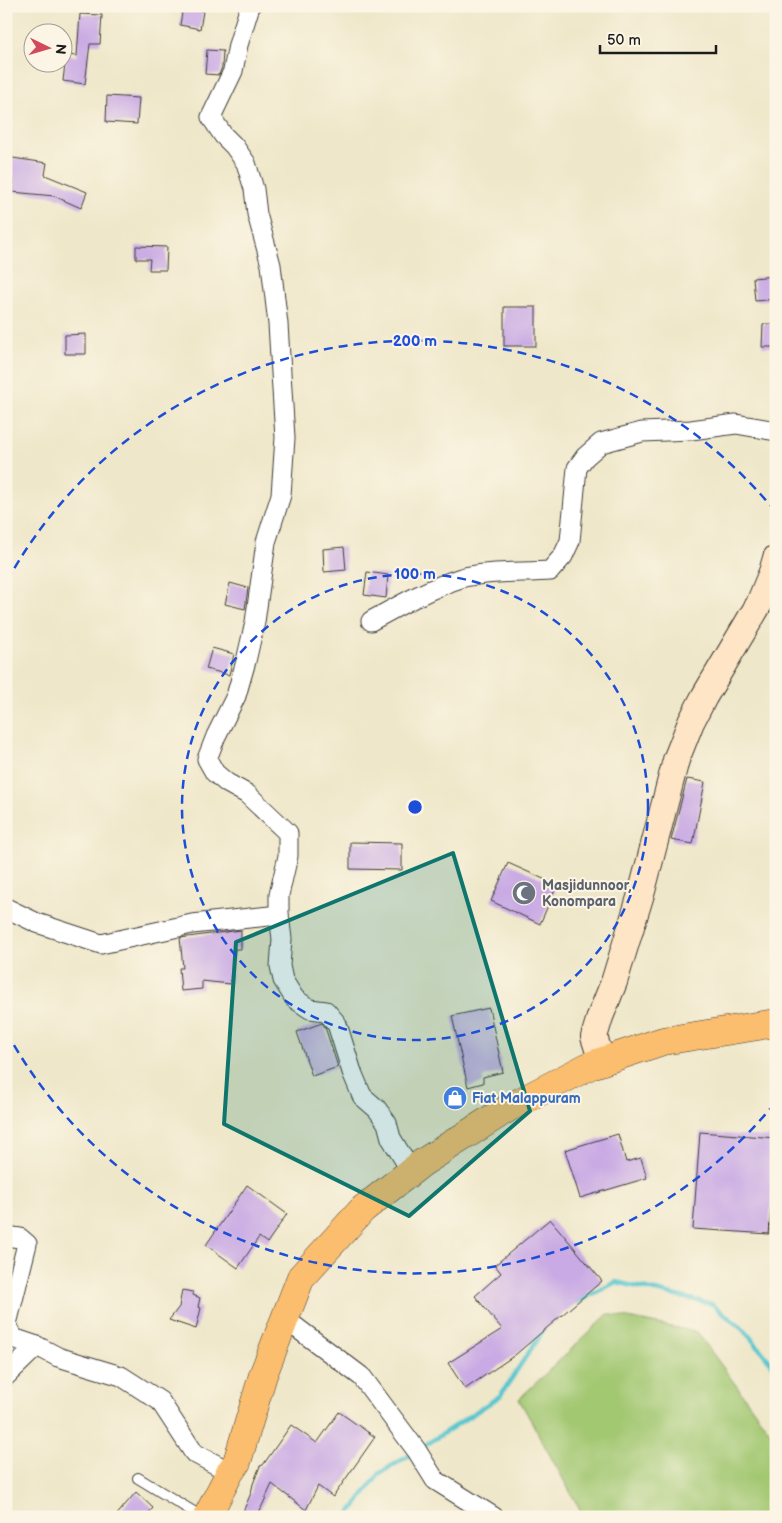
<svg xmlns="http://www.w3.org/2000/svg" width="782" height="1523" font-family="'Balsamiq Sans',sans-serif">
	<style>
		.green { fill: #a3c872; stroke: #607247 }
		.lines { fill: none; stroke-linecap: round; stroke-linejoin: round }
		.stream { stroke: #59c6d0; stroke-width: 4.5 }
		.building { fill: #c9aae4 }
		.lane-casing { stroke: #3c3a36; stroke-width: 12 }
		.street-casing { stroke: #3c3a36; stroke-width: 21 }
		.secondary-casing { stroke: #3c3a36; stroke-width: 28 }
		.highway-casing { stroke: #3c3a36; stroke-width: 29 }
		.lane { stroke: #fff; stroke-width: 10 }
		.street { stroke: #fff; stroke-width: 19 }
		.secondary { stroke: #fde5c5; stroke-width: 26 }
		.highway { stroke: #fbbe6e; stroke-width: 28 }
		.marked { fill: #0f766e; fill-opacity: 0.2; stroke: #0f766e; stroke-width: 4; stroke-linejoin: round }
		.ring { fill: none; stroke: #1d4ed8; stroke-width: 2.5; stroke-dasharray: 9 6 }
		.labels { text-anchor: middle; stroke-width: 4; stroke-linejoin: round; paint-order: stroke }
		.worship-label { font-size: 14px; font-weight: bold; fill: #5b616d; stroke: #fcf5e5; text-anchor: start }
		.shop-label { font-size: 14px; font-weight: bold; fill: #366cbe; stroke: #fcf5e5; text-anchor: start }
		.centre { fill: #1d4ed8; stroke: #fcf5e5; stroke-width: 2.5 }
		.ring-label { font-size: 15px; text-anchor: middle; font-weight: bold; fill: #1d4ed8; stroke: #fcf5e5; stroke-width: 4; stroke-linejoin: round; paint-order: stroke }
	</style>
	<rect width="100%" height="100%" fill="#fcf5e5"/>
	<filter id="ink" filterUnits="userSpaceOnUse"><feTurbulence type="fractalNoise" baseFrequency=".02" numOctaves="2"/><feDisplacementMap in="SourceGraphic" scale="10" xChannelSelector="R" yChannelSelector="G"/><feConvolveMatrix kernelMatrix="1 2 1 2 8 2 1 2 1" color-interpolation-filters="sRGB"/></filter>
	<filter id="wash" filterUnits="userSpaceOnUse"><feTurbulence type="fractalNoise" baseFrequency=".0096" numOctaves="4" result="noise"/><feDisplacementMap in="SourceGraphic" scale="20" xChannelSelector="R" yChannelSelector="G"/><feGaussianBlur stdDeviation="1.12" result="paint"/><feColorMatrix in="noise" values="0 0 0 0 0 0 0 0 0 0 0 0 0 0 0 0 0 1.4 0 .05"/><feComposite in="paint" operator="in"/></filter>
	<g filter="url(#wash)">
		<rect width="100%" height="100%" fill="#efe7c9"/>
		<path class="green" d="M 608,1314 L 697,1332 L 776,1440 L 776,1517 L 584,1517 L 519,1399 Z"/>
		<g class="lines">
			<g class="stream">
				<path d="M 577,1302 L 616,1282 L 712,1304 L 746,1332 L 776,1369"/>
				<path d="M 421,1448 L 500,1396 L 544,1329"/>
				<path d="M 347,1517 L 380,1473 L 412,1454"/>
			</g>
		</g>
		<g id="blocks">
			<g class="building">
				<path d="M 183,6 L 204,6 L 200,29 L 180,25 Z"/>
				<path d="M 80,14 L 102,15 L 100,44 L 90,44 L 85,84 L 63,81 L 66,55 L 77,56 Z"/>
				<path d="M 207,50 L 223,51 L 222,67 L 219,75 L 205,74 Z"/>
				<path d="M 107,96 L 139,98 L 137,124 L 106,122 Z"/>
				<path d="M 6,157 L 47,163 L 45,175 L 87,192 L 81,208 L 54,196 L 12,192 L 13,180 L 6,179 Z"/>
				<path d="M 136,246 L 167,247 L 166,270 L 149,270 L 150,259 L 136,259 Z"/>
				<path d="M 774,276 L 776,299 L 755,301 L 753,278 Z"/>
				<rect x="504" y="307" width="32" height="39"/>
				<path d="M 763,324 L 776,324 L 776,347 L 762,347 Z"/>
				<path d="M 86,334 L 86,354 L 65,354 L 65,335 Z"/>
				<path d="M 344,547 L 346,570 L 324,572 L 323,549 Z"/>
				<path d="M 367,572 L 388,575 L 386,598 L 364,595 Z"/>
				<path d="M 230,583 L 248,588 L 245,609 L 225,604 Z"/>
				<path d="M 212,648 L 234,654 L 229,675 L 206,669 Z"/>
				<path d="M 687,779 L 705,782 L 693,844 L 671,840 Z"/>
				<path d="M 350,842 L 402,843 L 402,870 L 350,869 Z"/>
				<path d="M 508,863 L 557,885 L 540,924 L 491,901 Z"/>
				<path d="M 241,930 L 241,949 L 235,949 L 230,984 L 202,981 L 202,989 L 181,991 L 179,968 L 183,968 L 180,938 Z"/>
				<path d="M 489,1008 L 503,1072 L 483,1077 L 483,1083 L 468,1087 L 452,1016 Z"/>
				<path d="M 322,1023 L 325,1027 L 338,1067 L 312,1076 L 297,1032 Z"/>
				<path d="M 700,1132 L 776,1138 L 769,1234 L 693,1229 Z"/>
				<path d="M 618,1134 L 626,1162 L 641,1158 L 647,1178 L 580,1198 L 565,1150 Z"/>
				<path d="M 247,1185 L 287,1214 L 267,1243 L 259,1237 L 238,1268 L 206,1245 Z"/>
				<path d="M 550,1219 L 602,1281 L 515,1355 L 465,1389 L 448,1363 L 502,1329 L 475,1296 L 501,1273 L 495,1265 Z"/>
				<path d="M 182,1290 L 193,1292 L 193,1295 L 200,1298 L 198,1307 L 201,1308 L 196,1329 L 169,1320 L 179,1307 Z"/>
				<path d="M 339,1412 L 375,1437 L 333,1497 L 318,1486 L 306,1510 L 272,1484 L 257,1517 L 248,1517 L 242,1514 L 251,1493 L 253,1484 L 260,1466 L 263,1465 L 291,1425 L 317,1443 Z"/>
				<path d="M 136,1492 L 153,1508 L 145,1517 L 115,1517 Z"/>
			</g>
		</g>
	</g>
	<g filter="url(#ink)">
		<use href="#blocks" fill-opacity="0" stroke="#3c3a36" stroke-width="1"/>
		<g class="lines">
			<g class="lane-casing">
				<path id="lane" d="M 138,1478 L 202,1517"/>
			</g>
			<g class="street-casing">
				<g id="street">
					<path d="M 250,6 L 238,45 L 233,71 L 211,117 L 223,135 L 234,146 L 246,163 L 254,189 L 257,214 L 271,265 L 278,324 L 285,438 L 281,495 L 266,542 L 255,622 L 246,661 L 236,696 L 216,736 L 207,759 L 215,773 L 227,783 L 247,794 L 288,833 L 288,856 L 279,895 L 279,915 L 282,939 L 280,966 L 283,980 L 295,999 L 310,1009 L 326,1011 L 337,1024 L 352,1072 L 362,1096 L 377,1109 L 387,1123 L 391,1138 L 411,1171"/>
					<path d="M 371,621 C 400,605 430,588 461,578 C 486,571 524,573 550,571 L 563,556 L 570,541 L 577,468 L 585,457 L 601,443 L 642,432 L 691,430 L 736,424 L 776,431"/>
					<path d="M 6,908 L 37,923 L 101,944 L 192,924 L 279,915"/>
					<path d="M 6,1236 L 20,1238 L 27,1244 L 7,1324 L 13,1338 L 37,1346 L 58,1357 L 121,1376 L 160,1401 L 194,1453 L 230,1472"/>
					<path d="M 285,1319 L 362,1377 L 417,1451 L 435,1480 L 494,1517"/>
					<path d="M 6,1376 L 37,1346"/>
				</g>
			</g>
			<g class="secondary-casing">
				<path id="secondary" d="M 602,1061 L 594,1037 L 600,1017 L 614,982 L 642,891 L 676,760 L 691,722 L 704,697 L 759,604 L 772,572 L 776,558"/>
			</g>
			<g class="highway-casing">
				<path id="highway" d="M 207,1517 L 230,1472 L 237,1462 L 263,1375 L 301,1277 L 363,1209 L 422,1163 L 510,1107 L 591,1065 L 663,1041 L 776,1023"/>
			</g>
			<use href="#lane" class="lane"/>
			<use href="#street" class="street"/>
			<use href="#secondary" class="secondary"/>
			<use href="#highway" class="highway"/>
		</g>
	</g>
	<path class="marked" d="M 453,853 L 530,1111 L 409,1216 L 224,1124 L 236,942 Z"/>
	<g class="ring">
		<circle cx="415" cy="807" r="233"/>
		<path d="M775 1103A466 466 0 0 1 7 1033M7 581A466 466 0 0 1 775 511"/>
	</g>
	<defs>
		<g id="mosque-disc" transform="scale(1.25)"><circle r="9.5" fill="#6b7280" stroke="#fcf5e5"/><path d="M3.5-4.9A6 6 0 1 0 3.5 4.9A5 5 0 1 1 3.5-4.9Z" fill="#fff"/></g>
		<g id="shop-disc" transform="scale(1.25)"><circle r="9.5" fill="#3f7fe0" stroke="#fcf5e5"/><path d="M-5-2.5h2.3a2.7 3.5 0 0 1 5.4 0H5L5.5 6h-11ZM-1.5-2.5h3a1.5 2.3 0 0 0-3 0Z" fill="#fff"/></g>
	</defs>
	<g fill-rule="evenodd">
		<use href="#mosque-disc" x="524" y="893"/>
		<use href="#shop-disc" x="455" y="1098"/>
	</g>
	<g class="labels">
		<g class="worship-label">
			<text x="542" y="890">Masjidunnoor,<tspan x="542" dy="16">Konompara</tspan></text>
		</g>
		<g class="shop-label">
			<text x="472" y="1103">Fiat Malappuram</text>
		</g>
	</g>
	<circle cx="415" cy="807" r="8" class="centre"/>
	<g class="ring-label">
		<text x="415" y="346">200 m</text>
		<text x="415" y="579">100 m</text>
	</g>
	<rect width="782" height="1523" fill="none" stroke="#fcf5e5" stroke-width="25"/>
	<g transform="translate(48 48) rotate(95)"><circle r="24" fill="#fcf5e5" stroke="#a29e95"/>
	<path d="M0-4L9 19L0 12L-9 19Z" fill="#d1495b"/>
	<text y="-8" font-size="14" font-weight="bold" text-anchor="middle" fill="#1c1c1c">N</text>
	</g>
	<path d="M600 45v8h116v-8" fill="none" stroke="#1c1c1c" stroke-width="2.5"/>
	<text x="607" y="45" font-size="15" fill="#1c1c1c" stroke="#fcf5e5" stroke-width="4" paint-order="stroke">50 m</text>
</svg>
